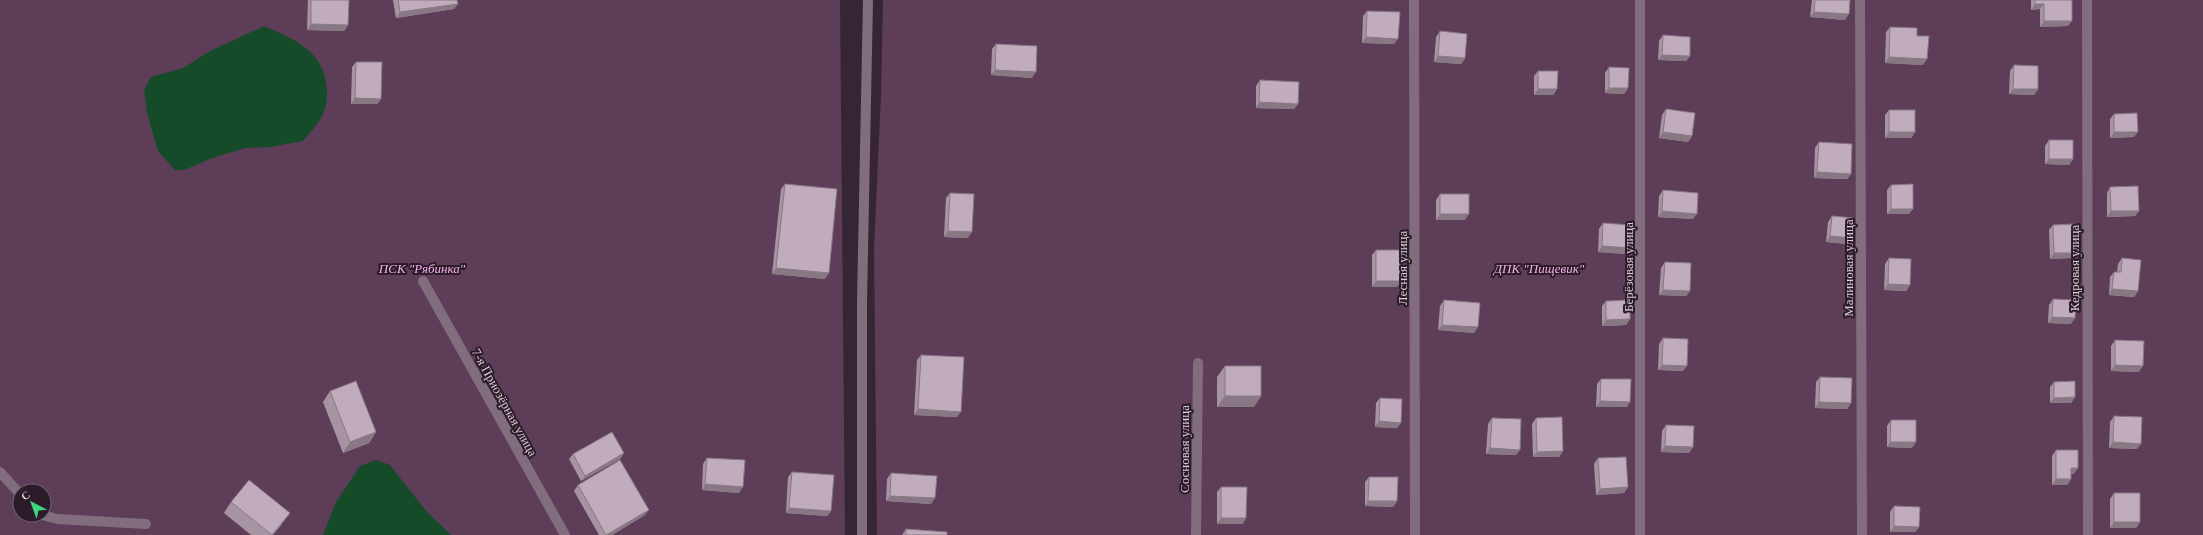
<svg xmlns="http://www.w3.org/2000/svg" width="2203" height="535" font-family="Georgia,serif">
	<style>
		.green { fill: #5e3d59; fill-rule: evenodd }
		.water { fill: #164b2a }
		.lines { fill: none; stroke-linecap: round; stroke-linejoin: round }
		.street { stroke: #816d7d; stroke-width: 10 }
		.wall { fill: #a694a3 }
		.shaded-wall { fill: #877884 }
		.building { fill: #c1acbd; stroke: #877884 }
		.labels { text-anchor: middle; stroke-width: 4; stroke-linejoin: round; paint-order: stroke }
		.street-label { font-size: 13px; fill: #dacfd8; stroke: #2c1c2a }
		.park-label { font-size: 13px; font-style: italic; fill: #f4b0ea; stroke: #2c1c2a }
	</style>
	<rect width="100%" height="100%" fill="#362634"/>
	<g class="green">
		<path d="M 0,0 L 840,0 L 845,535 L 0,535 ZM 20,491 L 44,491 L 44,515 L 20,515 Z"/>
		<path d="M 883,0 L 2203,0 L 2203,535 L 877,535 L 874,249 L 881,95 Z"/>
	</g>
	<g class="water">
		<path d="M 264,26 C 292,38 322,50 326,83 C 328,96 327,105 322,116 C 318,125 309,133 303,141 L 270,147 L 246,148 L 215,157 L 184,170 L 175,170 L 158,151 L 147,113 L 144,90 L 151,77 L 183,68 L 210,51 Z"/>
		<path d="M 376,460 L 390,465 L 427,512 L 451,535 L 323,535 L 336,502 L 360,466 Z"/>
	</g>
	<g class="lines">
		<g class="street">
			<path d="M 1414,0 L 1415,535"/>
			<path d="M 1860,0 L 1862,535"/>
			<path d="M 2087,0 L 2088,535"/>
			<path d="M 423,281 L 565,535"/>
			<path d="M 0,472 L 20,494"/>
			<path d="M 43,515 L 57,519 L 146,524"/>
			<path d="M 862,535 L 862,301 L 868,0"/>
			<path d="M 1196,535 L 1198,363"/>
			<path d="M 1640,535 L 1640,0"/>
		</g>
	</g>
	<g class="wall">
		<path d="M 308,0 L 349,0 L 348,25 L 344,31 L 307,30 Z"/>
		<path d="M 393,0 L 457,0 L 454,9 L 396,18 Z"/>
		<path d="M 1812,0 L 1850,0 L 1845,20 L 1810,17 Z"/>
		<path d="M 2031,0 L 2072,0 L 2068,26 L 2040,27 L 2040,9 L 2031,10 Z"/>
		<path d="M 1367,11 L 1394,44 L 1362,43 L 1363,16 Z"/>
		<path d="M 1890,27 L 1917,36 L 1923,65 L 1885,63 L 1886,32 Z"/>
		<path d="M 1440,31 L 1465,58 L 1461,64 L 1434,62 L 1436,37 Z"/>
		<path d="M 1663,35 L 1690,56 L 1686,61 L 1658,60 L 1659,41 Z"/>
		<path d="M 996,44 L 1032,78 L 991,75 L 992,49 Z"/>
		<path d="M 356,62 L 381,99 L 377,104 L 351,104 L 352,67 Z"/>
		<path d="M 2014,65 L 2038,89 L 2034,95 L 2009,94 L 2010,71 Z"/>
		<path d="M 1609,67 L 1628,88 L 1624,94 L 1605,93 L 1605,73 Z"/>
		<path d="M 1538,71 L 1557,89 L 1553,95 L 1534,95 L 1534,76 Z"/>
		<path d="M 1260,80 L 1298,104 L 1294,109 L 1256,108 L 1256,86 Z"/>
		<path d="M 1666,109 L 1692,136 L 1688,142 L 1659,138 L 1662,115 Z"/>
		<path d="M 1889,110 L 1915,132 L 1911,138 L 1885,138 L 1885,115 Z"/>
		<path d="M 2114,114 L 2134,137 L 2110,138 L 2110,119 Z"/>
		<path d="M 2049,140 L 2073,159 L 2069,165 L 2045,164 L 2045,146 Z"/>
		<path d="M 1819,142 L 1851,174 L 1847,179 L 1814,178 L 1815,148 Z"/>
		<path d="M 785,184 L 825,279 L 772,274 L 781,189 Z"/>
		<path d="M 1891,185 L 1909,214 L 1887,214 L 1887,190 Z"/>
		<path d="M 2110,187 L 2139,211 L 2135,216 L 2107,217 L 2107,193 Z"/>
		<path d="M 1663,190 L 1693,219 L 1658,217 L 1659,196 Z"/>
		<path d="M 950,193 L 968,238 L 944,237 L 946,198 Z"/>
		<path d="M 1440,194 L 1465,220 L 1436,220 L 1436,200 Z"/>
		<path d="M 1832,216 L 1848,244 L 1826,242 L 1828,222 Z"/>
		<path d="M 1603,223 L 1630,248 L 1626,254 L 1598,252 L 1599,229 Z"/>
		<path d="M 2053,225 L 2070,258 L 2050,259 L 2049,230 Z"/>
		<path d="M 1376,250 L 1401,281 L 1397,287 L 1372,287 L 1372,255 Z"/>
		<path d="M 1889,258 L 1910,285 L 1906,291 L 1884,290 L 1885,264 Z"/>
		<path d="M 2122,258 L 2138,291 L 2134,297 L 2109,295 L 2110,277 L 2114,272 L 2117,272 L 2118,264 Z"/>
		<path d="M 1665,262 L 1690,291 L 1686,296 L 1659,295 L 1661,268 Z"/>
		<path d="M 2053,299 L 2071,324 L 2048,323 L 2049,305 Z"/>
		<path d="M 1444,300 L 1474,333 L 1438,330 L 1440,306 Z"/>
		<path d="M 1606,301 L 1630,319 L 1626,325 L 1602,326 L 1602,306 Z"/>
		<path d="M 1663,338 L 1683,371 L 1658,370 L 1659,344 Z"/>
		<path d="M 2115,340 L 2139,372 L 2111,371 L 2111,346 Z"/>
		<path d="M 921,355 L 957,417 L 914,415 L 917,360 Z"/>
		<path d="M 1225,366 L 1261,396 L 1254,407 L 1217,407 L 1217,377 Z"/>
		<path d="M 1820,377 L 1851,403 L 1847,409 L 1815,408 L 1816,382 Z"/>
		<path d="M 1601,379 L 1627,407 L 1596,407 L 1597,384 Z"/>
		<path d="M 2054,382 L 2075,397 L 2071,403 L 2050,403 L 2050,387 Z"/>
		<path d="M 330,391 L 376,432 L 369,443 L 343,453 L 323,402 Z"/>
		<path d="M 1380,398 L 1397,428 L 1375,427 L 1376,403 Z"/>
		<path d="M 2114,416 L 2137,449 L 2109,448 L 2110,422 Z"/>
		<path d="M 1492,418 L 1516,455 L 1486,454 L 1488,424 Z"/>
		<path d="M 1536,418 L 1563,451 L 1559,457 L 1533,457 L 1532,424 Z"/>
		<path d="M 1891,420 L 1912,448 L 1887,447 L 1887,426 Z"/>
		<path d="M 1666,425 L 1693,447 L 1689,453 L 1661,452 L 1662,431 Z"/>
		<path d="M 2056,450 L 2074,474 L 2071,474 L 2071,479 L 2067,485 L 2052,485 L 2052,456 Z"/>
		<path d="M 624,453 L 620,459 L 581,481 L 569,459 L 573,454 Z"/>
		<path d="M 707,458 L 739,493 L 702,490 L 703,464 Z"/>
		<path d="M 1598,458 L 1628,487 L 1624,493 L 1596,495 L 1594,464 Z"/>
		<path d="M 792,472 L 831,511 L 827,516 L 786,513 L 788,477 Z"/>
		<path d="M 891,473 L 931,504 L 886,501 L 887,479 Z"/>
		<path d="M 1369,477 L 1397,501 L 1393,507 L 1365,506 L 1365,482 Z"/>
		<path d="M 578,485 L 645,515 L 612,535 L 599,535 L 574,491 Z"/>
		<path d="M 1221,487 L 1243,524 L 1217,524 L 1217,492 Z"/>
		<path d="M 2114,493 L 2140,522 L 2136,528 L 2110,528 L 2110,499 Z"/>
		<path d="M 231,502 L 282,524 L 273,535 L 251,535 L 224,513 Z"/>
		<path d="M 1894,506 L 1919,527 L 1915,532 L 1890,532 L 1890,512 Z"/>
		<path d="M 906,529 L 947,535 L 902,535 Z"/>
	</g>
	<g class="shaded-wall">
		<path d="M 458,4 L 454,9 L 396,18 L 400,12 Z"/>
		<path d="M 2035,4 L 2044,4 L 2040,9 L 2031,10 Z"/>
		<path d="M 1814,12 L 1849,14 L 1845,20 L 1810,17 Z"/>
		<path d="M 2044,21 L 2072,21 L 2068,26 L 2040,27 Z"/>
		<path d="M 311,24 L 348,25 L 344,31 L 307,30 Z"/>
		<path d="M 1366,37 L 1398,39 L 1394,44 L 1362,43 Z"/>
		<path d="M 1662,55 L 1690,56 L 1686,61 L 1658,60 Z"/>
		<path d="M 1438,56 L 1465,58 L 1461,64 L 1434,62 Z"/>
		<path d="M 1889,57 L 1927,59 L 1923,65 L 1885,63 Z"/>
		<path d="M 995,70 L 1036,72 L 1032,78 L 991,75 Z"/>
		<path d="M 1609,88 L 1628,88 L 1624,94 L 1605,93 Z"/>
		<path d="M 1538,89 L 1557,89 L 1553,95 L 1534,95 Z"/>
		<path d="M 2013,89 L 2038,89 L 2034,95 L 2009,94 Z"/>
		<path d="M 355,98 L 381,99 L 377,104 L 351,104 Z"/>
		<path d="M 1259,102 L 1298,104 L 1294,109 L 1256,108 Z"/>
		<path d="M 1663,132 L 1692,136 L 1688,142 L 1659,138 Z"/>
		<path d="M 1889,132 L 1915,132 L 1911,138 L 1885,138 Z"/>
		<path d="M 2114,132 L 2138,132 L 2134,137 L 2110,138 Z"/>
		<path d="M 2049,159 L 2073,159 L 2069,165 L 2045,164 Z"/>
		<path d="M 1817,172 L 1851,174 L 1847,179 L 1814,178 Z"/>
		<path d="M 1891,209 L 1913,209 L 1909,214 L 1887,214 Z"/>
		<path d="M 1662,211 L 1697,214 L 1693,219 L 1658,217 Z"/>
		<path d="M 2111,211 L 2139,211 L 2135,216 L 2107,217 Z"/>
		<path d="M 1440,214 L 1469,214 L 1465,220 L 1436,220 Z"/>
		<path d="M 948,231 L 972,232 L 968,238 L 944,237 Z"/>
		<path d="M 1830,236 L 1852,238 L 1848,244 L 1826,242 Z"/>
		<path d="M 1602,246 L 1630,248 L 1626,254 L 1598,252 Z"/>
		<path d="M 2054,253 L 2074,253 L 2070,258 L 2050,259 Z"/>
		<path d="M 776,268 L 829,273 L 825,279 L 772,274 Z"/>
		<path d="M 1376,281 L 1401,281 L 1397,287 L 1372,287 Z"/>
		<path d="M 1888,284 L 1910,285 L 1906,291 L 1884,290 Z"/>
		<path d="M 2112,289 L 2138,291 L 2134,297 L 2109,295 Z"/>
		<path d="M 1663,290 L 1690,291 L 1686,296 L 1659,295 Z"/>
		<path d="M 2052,317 L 2075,318 L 2071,324 L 2048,323 Z"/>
		<path d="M 1630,319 L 1626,325 L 1602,326 L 1606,320 Z"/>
		<path d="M 1442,325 L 1478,327 L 1474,333 L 1438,330 Z"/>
		<path d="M 1662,365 L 1687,366 L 1683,371 L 1658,370 Z"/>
		<path d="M 2115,365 L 2143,366 L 2139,372 L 2111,371 Z"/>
		<path d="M 1225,396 L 1261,396 L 1254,407 L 1217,407 Z"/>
		<path d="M 2075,397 L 2071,403 L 2050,403 L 2054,398 Z"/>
		<path d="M 1600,401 L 1630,402 L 1627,407 L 1596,407 Z"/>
		<path d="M 1819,402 L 1851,403 L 1847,409 L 1815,408 Z"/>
		<path d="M 918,409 L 961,412 L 957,417 L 914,415 Z"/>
		<path d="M 1379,421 L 1401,423 L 1397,428 L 1375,427 Z"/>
		<path d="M 376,432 L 369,443 L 343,453 L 350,442 Z"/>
		<path d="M 1890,442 L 1916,442 L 1912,448 L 1887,447 Z"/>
		<path d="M 2113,442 L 2141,444 L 2137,449 L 2109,448 Z"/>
		<path d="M 1665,446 L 1693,447 L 1689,453 L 1661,452 Z"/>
		<path d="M 1490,448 L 1520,450 L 1516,455 L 1486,454 Z"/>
		<path d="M 1563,451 L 1559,457 L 1533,457 L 1537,452 Z"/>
		<path d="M 624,453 L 620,459 L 581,481 L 585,476 Z"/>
		<path d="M 2071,468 L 2078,468 L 2074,474 L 2067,474 Z"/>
		<path d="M 2056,479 L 2071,479 L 2067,485 L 2052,485 Z"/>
		<path d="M 705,484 L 743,487 L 739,493 L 702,490 Z"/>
		<path d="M 1628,487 L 1624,493 L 1596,495 L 1600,489 Z"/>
		<path d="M 890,496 L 935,498 L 931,504 L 886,501 Z"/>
		<path d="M 1368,501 L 1397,501 L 1393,507 L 1365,506 Z"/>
		<path d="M 789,508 L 831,511 L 827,516 L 786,513 Z"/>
		<path d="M 649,510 L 645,515 L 612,535 L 606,535 Z"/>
		<path d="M 290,513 L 282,524 L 273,535 L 272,535 Z"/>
		<path d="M 1221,518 L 1246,518 L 1243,524 L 1217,524 Z"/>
		<path d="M 2114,522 L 2140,522 L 2136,528 L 2110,528 Z"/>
		<path d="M 1894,526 L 1919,527 L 1915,532 L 1890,532 Z"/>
	</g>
	<g class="building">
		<path d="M 311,0 L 349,0 L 348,25 L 311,24 Z"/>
		<path d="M 398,0 L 457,0 L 458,4 L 400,12 Z"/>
		<path d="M 1815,0 L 1850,0 L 1849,14 L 1814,12 Z"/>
		<path d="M 2035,0 L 2072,0 L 2072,21 L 2044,21 L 2044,4 L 2035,4 Z"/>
		<path d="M 1367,11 L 1400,12 L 1398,39 L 1366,37 Z"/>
		<path d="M 1890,27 L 1917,28 L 1917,36 L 1929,36 L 1927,59 L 1889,57 Z"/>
		<path d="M 1440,31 L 1467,34 L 1465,58 L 1438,56 Z"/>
		<path d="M 1663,35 L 1690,37 L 1690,56 L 1662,55 Z"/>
		<path d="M 996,44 L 1037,46 L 1036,72 L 995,70 Z"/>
		<path d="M 356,62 L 382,62 L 381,99 L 355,98 Z"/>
		<path d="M 2014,65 L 2038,66 L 2038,89 L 2013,89 Z"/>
		<path d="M 1609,67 L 1629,68 L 1628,88 L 1609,88 Z"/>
		<path d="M 1538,71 L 1558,71 L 1557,89 L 1538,89 Z"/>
		<path d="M 1260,80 L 1299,82 L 1298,104 L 1259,102 Z"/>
		<path d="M 1666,109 L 1695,113 L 1692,136 L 1663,132 Z"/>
		<rect x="1889" y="110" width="26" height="22"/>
		<path d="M 2137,113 L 2138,132 L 2114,132 L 2114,114 Z"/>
		<rect x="2049" y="140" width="24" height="19"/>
		<path d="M 1819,142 L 1852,144 L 1851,174 L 1817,172 Z"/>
		<path d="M 785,184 L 837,189 L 829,273 L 776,268 Z"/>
		<path d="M 1913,184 L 1913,209 L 1891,209 L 1891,185 Z"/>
		<path d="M 2138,186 L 2139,211 L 2111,211 L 2110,187 Z"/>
		<path d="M 1663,190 L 1698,193 L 1697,214 L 1662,211 Z"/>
		<path d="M 950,193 L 974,194 L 972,232 L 948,231 Z"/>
		<rect x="1440" y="194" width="29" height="20"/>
		<path d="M 1832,216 L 1854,218 L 1852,238 L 1830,236 Z"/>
		<path d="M 1603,223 L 1631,225 L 1630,248 L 1602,246 Z"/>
		<path d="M 2074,224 L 2074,253 L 2054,253 L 2053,225 Z"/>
		<path d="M 1376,250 L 1402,250 L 1401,281 L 1376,281 Z"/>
		<path d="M 1889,258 L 1911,259 L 1910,285 L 1888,284 Z"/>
		<path d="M 2122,258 L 2141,260 L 2138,291 L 2112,289 L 2114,272 L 2121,272 Z"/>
		<path d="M 1665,262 L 1691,263 L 1690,291 L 1663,290 Z"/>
		<path d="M 2053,299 L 2076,300 L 2075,318 L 2052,317 Z"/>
		<path d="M 1444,300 L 1480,303 L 1478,327 L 1442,325 Z"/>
		<path d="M 1630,300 L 1630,319 L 1606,320 L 1606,301 Z"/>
		<path d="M 1663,338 L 1688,339 L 1687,366 L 1662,365 Z"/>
		<path d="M 2115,340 L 2144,341 L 2143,366 L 2115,365 Z"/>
		<path d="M 921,355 L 964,357 L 961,412 L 918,409 Z"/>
		<rect x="1225" y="366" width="36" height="30"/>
		<path d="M 1820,377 L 1852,378 L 1851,403 L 1819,402 Z"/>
		<path d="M 1601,379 L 1631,379 L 1630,402 L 1600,401 Z"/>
		<path d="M 356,381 L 376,432 L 350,442 L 330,391 Z"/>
		<path d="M 2075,381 L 2075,397 L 2054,398 L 2054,382 Z"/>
		<path d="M 1380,398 L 1402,399 L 1401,423 L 1379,421 Z"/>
		<path d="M 2114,416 L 2142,417 L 2141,444 L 2113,442 Z"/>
		<path d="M 1562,417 L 1563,451 L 1537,452 L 1536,418 Z"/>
		<path d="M 1492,418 L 1521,419 L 1520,450 L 1490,448 Z"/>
		<path d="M 1891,420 L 1916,420 L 1916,442 L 1890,442 Z"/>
		<path d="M 1666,425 L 1694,426 L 1693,447 L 1665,446 Z"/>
		<path d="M 612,432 L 624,453 L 585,476 L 573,454 Z"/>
		<path d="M 2056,450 L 2078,450 L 2078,468 L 2071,468 L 2071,479 L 2056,479 Z"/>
		<path d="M 1626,457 L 1628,487 L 1600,489 L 1598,458 Z"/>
		<path d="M 707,458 L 745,460 L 743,487 L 705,484 Z"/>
		<path d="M 620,460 L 649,510 L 606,535 L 578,485 Z"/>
		<path d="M 792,472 L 834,475 L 831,511 L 789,508 Z"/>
		<path d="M 891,473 L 937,476 L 935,498 L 890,496 Z"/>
		<path d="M 1369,477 L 1398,477 L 1397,501 L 1368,501 Z"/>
		<path d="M 249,480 L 290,513 L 272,535 L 231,502 Z"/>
		<path d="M 1221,487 L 1247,487 L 1246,518 L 1221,518 Z"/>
		<rect x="2114" y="493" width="26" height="29"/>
		<path d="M 1894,506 L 1920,507 L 1919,527 L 1894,526 Z"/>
		<path d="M 906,529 L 947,532 L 947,535 L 906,535 Z"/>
	</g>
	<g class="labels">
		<g class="street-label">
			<text transform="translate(1628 267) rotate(-90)" y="5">Берёзовая улица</text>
			<text transform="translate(1402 268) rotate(-90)" y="5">Лесная улица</text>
			<text transform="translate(1848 268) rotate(-90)" y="5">Малиновая улица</text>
			<text transform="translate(2074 268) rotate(-90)" y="5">Кедровая улица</text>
			<text transform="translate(505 402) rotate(61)" y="5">7-я Приозёрная улица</text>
			<text transform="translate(1184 449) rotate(-90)" y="5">Сосновая улица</text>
		</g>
		<g class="park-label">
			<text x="422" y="273">ПСК "Рябинка"</text>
			<text x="1539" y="273">ДПК "Пищевик"</text>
		</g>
	</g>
	<g transform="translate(32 503) rotate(319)"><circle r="19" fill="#2c1c2a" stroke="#726470"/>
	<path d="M0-3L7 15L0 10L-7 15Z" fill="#3ed77d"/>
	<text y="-6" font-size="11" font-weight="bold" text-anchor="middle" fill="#dacfd8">С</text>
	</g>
</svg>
